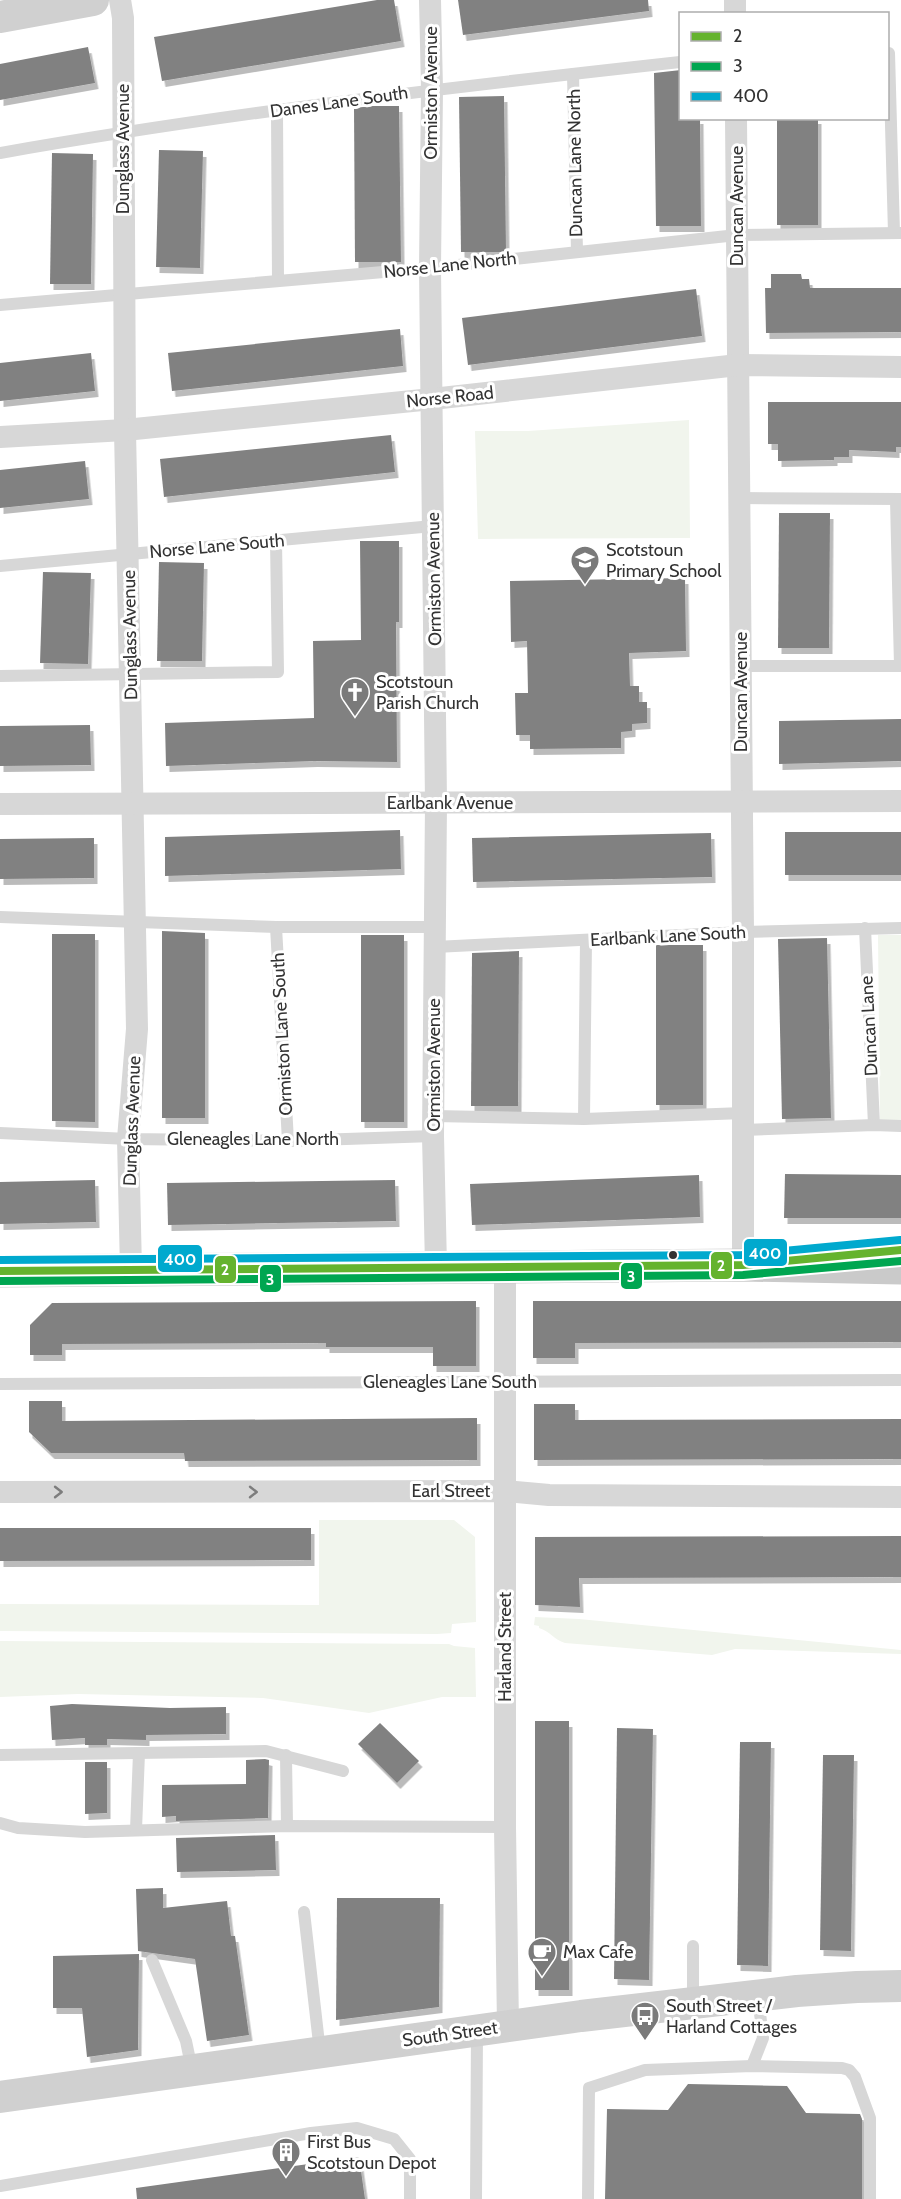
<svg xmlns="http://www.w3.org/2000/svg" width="901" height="2199" font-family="Cabin,sans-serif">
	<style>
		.green { fill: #f1f5ed }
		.building { fill: #818181; filter: url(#shadow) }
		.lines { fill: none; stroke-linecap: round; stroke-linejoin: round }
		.lane { stroke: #d7d7d7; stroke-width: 12 }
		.street { stroke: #d7d7d7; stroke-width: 22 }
		.secondary { stroke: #d0d0d0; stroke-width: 32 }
		.primary { stroke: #cacaca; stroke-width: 33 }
		.bus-1-casing { stroke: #fff; stroke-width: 12 }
		.bus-2-casing { stroke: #fff; stroke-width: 12 }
		.bus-3-casing { stroke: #fff; stroke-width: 12 }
		.bus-1 { stroke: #65b32e; stroke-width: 8 }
		.bus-2 { stroke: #00a651; stroke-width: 8 }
		.bus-3 { stroke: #00a9ce; stroke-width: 8 }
		.oneway { stroke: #7d7d7d }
		.bus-dot { fill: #333; stroke: #fff; stroke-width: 2 }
		.labels { text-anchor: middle; stroke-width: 6; stroke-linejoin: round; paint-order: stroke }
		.street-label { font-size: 18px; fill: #333; stroke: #fff }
		.poi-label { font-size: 18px; fill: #333; stroke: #fff; text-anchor: start }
		.line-badge { stroke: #fff; stroke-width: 2 }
		.badge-label { font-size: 16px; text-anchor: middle; font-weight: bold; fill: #fff }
	</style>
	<defs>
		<filter id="shadow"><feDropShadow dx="3.5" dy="6" stdDeviation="0" flood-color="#0004"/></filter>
	</defs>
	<rect width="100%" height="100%" fill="#fff"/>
	<g class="green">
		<path d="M 689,420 L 690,538 L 478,539 L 475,431 L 528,431 Z"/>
		<path d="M 878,935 L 901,935 L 901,1123 L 880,1123 Z"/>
		<path d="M 319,1520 L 454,1520 L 475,1537 L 476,1622 L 452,1624 L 451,1633 L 437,1634 L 0,1631 L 0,1604 L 319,1605 Z"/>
		<path d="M 535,1617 L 579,1619 L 901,1650 L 901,1654 L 735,1649 L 712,1655 L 565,1643 C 554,1640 550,1631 539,1628 L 539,1626 L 534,1625 Z"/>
		<path d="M 0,1641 L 449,1644 L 454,1646 L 475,1648 L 476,1697 L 442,1697 L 369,1713 L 263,1698 L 78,1694 L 0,1697 Z"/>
	</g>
	<g class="building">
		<path d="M 377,0 L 394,0 L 401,41 L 162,81 L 154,37 Z"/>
		<path d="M 458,0 L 648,0 L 649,11 L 463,35 Z"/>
		<path d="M 88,47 L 95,83 L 0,100 L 0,64 Z"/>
		<path d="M 681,70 L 681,118 L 700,118 L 701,226 L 656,226 L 654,73 Z"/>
		<path d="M 504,96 L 506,252 L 461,252 L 459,97 Z"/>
		<path d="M 372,106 L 399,106 L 401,262 L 355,262 L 354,108 Z"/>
		<rect x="777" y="118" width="41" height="107"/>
		<path d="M 159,150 L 203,151 L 200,268 L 156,267 Z"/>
		<path d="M 52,153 L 93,154 L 91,284 L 50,284 Z"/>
		<path d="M 771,274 L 801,274 L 802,279 L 809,279 L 810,288 L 901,288 L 901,332 L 766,333 L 765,288 L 771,288 Z"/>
		<path d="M 696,289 L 702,336 L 468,365 L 462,318 Z"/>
		<path d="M 400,329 L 403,366 L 172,391 L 168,353 Z"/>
		<path d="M 91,353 L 95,391 L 0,401 L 0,363 Z"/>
		<path d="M 768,402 L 901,402 L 901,447 L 896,447 L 896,452 L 849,450 L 849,457 L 834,457 L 834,460 L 778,461 L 778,444 L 768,444 Z"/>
		<path d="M 391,435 L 395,472 L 164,497 L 160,459 Z"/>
		<path d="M 85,461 L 89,499 L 0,508 L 0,470 Z"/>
		<path d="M 779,513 L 830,513 L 829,648 L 778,648 Z"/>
		<path d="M 360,541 L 399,541 L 399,622 L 396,622 L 397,762 L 314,761 L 166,766 L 165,723 L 314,718 L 313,641 L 361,640 Z"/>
		<path d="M 159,562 L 204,563 L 202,661 L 157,661 Z"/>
		<path d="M 43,572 L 91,573 L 88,664 L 40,663 Z"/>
		<path d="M 685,578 L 686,651 L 629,653 L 630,686 L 639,686 L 639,702 L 647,702 L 647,723 L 632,724 L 632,731 L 621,732 L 621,748 L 530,749 L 530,735 L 516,735 L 515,693 L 528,693 L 527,641 L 511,642 L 510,581 Z"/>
		<path d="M 901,719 L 901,761 L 779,764 L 779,721 Z"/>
		<path d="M 90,725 L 91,765 L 0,766 L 0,726 Z"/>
		<path d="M 400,830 L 401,869 L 165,876 L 165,837 Z"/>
		<rect x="785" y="832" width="116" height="43"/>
		<path d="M 711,833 L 712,877 L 473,882 L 472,838 Z"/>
		<path d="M 94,838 L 94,878 L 0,879 L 0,839 Z"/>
		<path d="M 162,931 L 205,933 L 205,1118 L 162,1118 Z"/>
		<path d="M 52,934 L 95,934 L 95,1122 L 52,1121 Z"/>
		<rect x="361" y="935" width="43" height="187"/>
		<path d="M 827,938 L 831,1118 L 782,1119 L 778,939 Z"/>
		<rect x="656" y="945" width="47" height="160"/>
		<path d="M 519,951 L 518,1106 L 471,1106 L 472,953 Z"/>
		<path d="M 785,1174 L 901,1175 L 901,1218 L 784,1218 Z"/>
		<path d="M 699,1175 L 700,1217 L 472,1225 L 470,1184 Z"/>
		<path d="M 95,1180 L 96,1222 L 0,1224 L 0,1182 Z"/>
		<path d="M 395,1180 L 396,1221 L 168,1225 L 167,1183 Z"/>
		<path d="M 476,1301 L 476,1366 L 433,1366 L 433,1347 L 326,1347 L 326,1343 L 62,1344 L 62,1355 L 30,1355 L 30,1325 L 52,1303 Z"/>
		<path d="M 533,1301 L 901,1301 L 901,1342 L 575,1343 L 575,1358 L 533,1358 Z"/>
		<path d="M 29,1401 L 62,1401 L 62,1421 L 477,1418 L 477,1460 L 185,1461 L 184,1453 L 51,1453 L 29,1432 Z"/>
		<path d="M 534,1404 L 575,1404 L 575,1420 L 901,1419 L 901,1459 L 534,1460 Z"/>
		<path d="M 0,1528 L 311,1528 L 311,1560 L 0,1561 Z"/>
		<path d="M 901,1536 L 901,1577 L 579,1578 L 580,1607 L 535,1605 L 535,1537 Z"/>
		<path d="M 72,1704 L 170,1708 L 226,1707 L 226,1734 L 146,1735 L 146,1740 L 107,1739 L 107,1745 L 85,1745 L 85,1738 L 52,1740 L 50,1706 Z"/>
		<rect x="535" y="1721" width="34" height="269"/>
		<path d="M 380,1723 L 419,1761 L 397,1783 L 358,1744 Z"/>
		<path d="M 617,1728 L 653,1729 L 649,1980 L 614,1979 Z"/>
		<path d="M 740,1742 L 771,1742 L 768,1966 L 737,1965 Z"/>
		<path d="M 823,1755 L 854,1755 L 851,1951 L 820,1950 Z"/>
		<path d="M 265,1759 L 269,1760 L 268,1818 L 176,1821 L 176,1816 L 162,1817 L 162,1785 L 246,1784 L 246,1760 Z"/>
		<path d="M 85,1762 L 107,1762 L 107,1813 L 85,1814 Z"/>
		<path d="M 275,1835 L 276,1870 L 177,1872 L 176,1838 Z"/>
		<path d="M 163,1888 L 163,1908 L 227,1901 L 231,1936 L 235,1936 L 249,2035 L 207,2041 L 195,1959 L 138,1951 L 136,1889 Z"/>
		<path d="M 337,1898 L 440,1898 L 439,2007 L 336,2020 Z"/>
		<path d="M 139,1954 L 138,2050 L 87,2057 L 82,2008 L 53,2008 L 53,1956 Z"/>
		<path d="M 688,2084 L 787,2086 L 806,2113 L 860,2114 L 862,2119 L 862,2199 L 605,2199 L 607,2109 L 668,2110 Z"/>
		<path d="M 359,2157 L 365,2199 L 137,2199 L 136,2188 Z"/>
	</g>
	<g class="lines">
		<g class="lane">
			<path d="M 889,53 L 894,233"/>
			<path d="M 573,74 L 577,252"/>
			<path d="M 277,111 L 278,281"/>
			<path d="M 0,153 C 226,113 453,87 680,62"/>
			<path d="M 0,305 L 430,268 L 737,235 L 901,233"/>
			<path d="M 740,498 L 901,499"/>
			<path d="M 896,500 L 900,666"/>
			<path d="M 0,566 L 433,526"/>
			<path d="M 741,666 L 901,666"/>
			<path d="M 0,676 L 278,672 L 276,540"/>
			<path d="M 0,917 L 276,927 L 435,927"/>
			<path d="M 276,927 L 288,1141"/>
			<path d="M 865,928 L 874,1125"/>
			<path d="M 435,947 L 743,932 L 901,928"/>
			<path d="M 434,1116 L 584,1119 L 743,1113"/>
			<path d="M 584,1119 L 586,940"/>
			<path d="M 743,1130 L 874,1125 L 901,1126"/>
			<path d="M 0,1133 L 128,1139 L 288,1141 L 433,1136"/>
			<path d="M 0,1384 L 901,1380"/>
			<path d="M 0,1755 L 266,1751 L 343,1771"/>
			<path d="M 286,1755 L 287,1826"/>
			<path d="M 0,1823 L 18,1828 L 85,1832 L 287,1826 L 505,1827"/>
			<path d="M 136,1830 L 139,1753"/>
			<path d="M 304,1912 L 320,2052"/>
			<path d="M 152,1960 L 186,2041 L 192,2070"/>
			<path d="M 693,2002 L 693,1946"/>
			<path d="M 752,2066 L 763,2038 L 758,1997"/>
			<path d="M 0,2186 L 311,2133 L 357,2128 L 394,2139 L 410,2159 L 410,2199"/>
			<path d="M 476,2199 L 477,2031"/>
			<path d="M 588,2199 L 589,2088 L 645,2070 L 752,2066 L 842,2068 L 849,2070 L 855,2077 L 870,2118 L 870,2199"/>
		</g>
		<g class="street">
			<path d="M 120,0 L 123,18 L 125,430 L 137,1029 L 128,1139 L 131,1270"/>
			<path d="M 430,0 L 432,89 L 430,268 L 436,803 L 433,1136 L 436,1266"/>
			<path d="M 735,0 L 735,14"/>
			<path d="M 736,118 L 743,932 L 743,1265"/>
			<path d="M 0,437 L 125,430 L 432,399 L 738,365 L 901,367"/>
			<path d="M 0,804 L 901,801"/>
			<path d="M 505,1267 L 505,1827 L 508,2026"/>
			<path d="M 0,1492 L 506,1491 L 549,1495 L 901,1497"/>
		</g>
		<g class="secondary">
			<path d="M 0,17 L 93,0"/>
			<path d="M 0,2097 L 581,2016 L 797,1991 L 857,1987 L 901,1986"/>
		</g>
		<path class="primary" d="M 0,1271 L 743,1265 L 901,1268"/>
		<g class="bus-1-casing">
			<path id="bus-1" d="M 0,1271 L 743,1265 L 901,1250"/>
		</g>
		<g class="bus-2-casing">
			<path id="bus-2" d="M 0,1281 L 743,1275 L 901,1261"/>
		</g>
		<g class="bus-3-casing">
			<path id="bus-3" d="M 0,1260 L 742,1255 L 900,1240"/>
		</g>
		<use href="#bus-1" class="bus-1"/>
		<use href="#bus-2" class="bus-2"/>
		<use href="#bus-3" class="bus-3"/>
	</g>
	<defs><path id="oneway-chevron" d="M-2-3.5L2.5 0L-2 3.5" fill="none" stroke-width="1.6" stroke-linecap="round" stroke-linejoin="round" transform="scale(1.5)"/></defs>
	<g class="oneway">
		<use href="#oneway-chevron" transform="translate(58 1492)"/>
		<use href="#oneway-chevron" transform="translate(253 1492)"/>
	</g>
	<defs>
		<g id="school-pin" transform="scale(1.5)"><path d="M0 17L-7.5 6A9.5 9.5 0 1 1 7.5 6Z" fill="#7a7a7a" stroke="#fff"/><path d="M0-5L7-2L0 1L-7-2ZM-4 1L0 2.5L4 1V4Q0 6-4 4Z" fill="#fff"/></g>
		<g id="church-pin" transform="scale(1.5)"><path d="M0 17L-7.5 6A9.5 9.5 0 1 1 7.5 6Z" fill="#7a7a7a" stroke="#fff"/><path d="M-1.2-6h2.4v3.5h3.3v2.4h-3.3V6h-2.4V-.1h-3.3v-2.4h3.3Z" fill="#fff"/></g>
		<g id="cafe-pin" transform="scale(1.5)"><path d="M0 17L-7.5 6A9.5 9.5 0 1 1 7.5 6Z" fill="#7a7a7a" stroke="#fff"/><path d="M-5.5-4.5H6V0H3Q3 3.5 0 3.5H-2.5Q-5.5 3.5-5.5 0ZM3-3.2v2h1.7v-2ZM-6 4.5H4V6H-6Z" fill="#fff"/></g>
		<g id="bus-pin" transform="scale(1.5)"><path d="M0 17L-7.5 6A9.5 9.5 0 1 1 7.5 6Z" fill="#7a7a7a" stroke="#fff"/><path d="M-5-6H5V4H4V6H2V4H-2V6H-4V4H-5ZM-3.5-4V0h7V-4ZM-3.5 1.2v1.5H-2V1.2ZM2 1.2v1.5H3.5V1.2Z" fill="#fff"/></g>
		<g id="building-pin" transform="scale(1.5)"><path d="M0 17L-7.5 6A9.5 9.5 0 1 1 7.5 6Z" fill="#7a7a7a" stroke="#fff"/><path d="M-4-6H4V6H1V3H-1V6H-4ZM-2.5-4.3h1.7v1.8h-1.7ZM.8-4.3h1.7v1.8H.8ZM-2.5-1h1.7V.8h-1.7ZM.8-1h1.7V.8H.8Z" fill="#fff"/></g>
	</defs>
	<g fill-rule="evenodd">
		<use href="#school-pin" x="585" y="560"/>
		<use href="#church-pin" x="355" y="692"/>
		<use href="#cafe-pin" x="542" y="1952"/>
		<use href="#bus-pin" x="645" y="2016"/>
		<use href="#building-pin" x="286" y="2152"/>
	</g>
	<circle class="bus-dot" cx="673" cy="1255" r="5"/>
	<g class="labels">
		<g class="street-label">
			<text transform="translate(431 93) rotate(-90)" y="6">Ormiston Avenue</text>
			<text transform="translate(339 102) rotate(-8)" y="6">Danes Lane South</text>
			<text transform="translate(123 149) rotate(-90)" y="6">Dunglass Avenue</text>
			<text transform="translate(575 163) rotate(-91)" y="6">Duncan Lane North</text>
			<text transform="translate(737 206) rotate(-90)" y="6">Duncan Avenue</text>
			<text transform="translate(450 265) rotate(-6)" y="6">Norse Lane North</text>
			<text transform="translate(450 397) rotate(-6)" y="6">Norse Road</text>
			<text transform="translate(217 546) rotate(-5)" y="6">Norse Lane South</text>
			<text transform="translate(434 579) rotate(-91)" y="6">Ormiston Avenue</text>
			<text transform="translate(130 635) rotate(-91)" y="6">Dunglass Avenue</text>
			<text transform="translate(741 692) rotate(-90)" y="6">Duncan Avenue</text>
			<text x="450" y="809">Earlbank Avenue</text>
			<text transform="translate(668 936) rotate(-3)" y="6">Earlbank Lane South</text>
			<text transform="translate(869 1026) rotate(-93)" y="6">Duncan Lane</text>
			<text transform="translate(282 1034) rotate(-93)" y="6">Ormiston Lane South</text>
			<text transform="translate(434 1065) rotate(-90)" y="6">Ormiston Avenue</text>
			<text transform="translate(132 1121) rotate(-88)" y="6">Dunglass Avenue</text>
			<text x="253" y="1145">Gleneagles Lane North</text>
			<text x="450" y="1388">Gleneagles Lane South</text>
			<text x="451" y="1497">Earl Street</text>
			<text transform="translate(505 1647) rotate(-90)" y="6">Harland Street</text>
			<text transform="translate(450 2034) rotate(-8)" y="6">South Street</text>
		</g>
		<g class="poi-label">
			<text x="606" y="556">Scotstoun<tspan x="606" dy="21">Primary School</tspan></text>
			<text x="376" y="688">Scotstoun<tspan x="376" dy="21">Parish Church</tspan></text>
			<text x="563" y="1958">Max Cafe</text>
			<text x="666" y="2012">South Street /<tspan x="666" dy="21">Harland Cottages</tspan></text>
			<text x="307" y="2148">First Bus<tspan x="307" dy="21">Scotstoun Depot</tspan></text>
		</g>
	</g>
	<g class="line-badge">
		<rect x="743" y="1238" width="45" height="29" rx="6" fill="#00a9ce"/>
		<rect x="157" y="1244" width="46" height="29" rx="6" fill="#00a9ce"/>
		<rect x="710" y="1251" width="23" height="29" rx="6" fill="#65b32e"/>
		<rect x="214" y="1255" width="23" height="29" rx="6" fill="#65b32e"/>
		<rect x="620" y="1262" width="23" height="28" rx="6" fill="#00a651"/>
		<rect x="259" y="1264" width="23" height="29" rx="6" fill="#00a651"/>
	</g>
	<g class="badge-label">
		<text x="765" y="1259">400</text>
		<text x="180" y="1265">400</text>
		<text x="721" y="1271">2</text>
		<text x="225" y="1275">2</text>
		<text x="631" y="1282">3</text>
		<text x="270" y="1285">3</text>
	</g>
	<rect x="679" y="12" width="210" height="108" fill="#ffffff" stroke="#adadad" stroke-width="1.5"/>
	<rect x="691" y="32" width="30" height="9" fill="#65b32e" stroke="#adadad" stroke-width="1.5"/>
	<text x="733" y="42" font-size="18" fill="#333333">2</text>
	<rect x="691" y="62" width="30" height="9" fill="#00a651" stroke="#adadad" stroke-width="1.5"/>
	<text x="733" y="72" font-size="18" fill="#333333">3</text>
	<rect x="691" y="92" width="30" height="9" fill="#00a9ce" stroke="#adadad" stroke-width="1.5"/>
	<text x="733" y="102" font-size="18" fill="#333333">400</text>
</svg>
